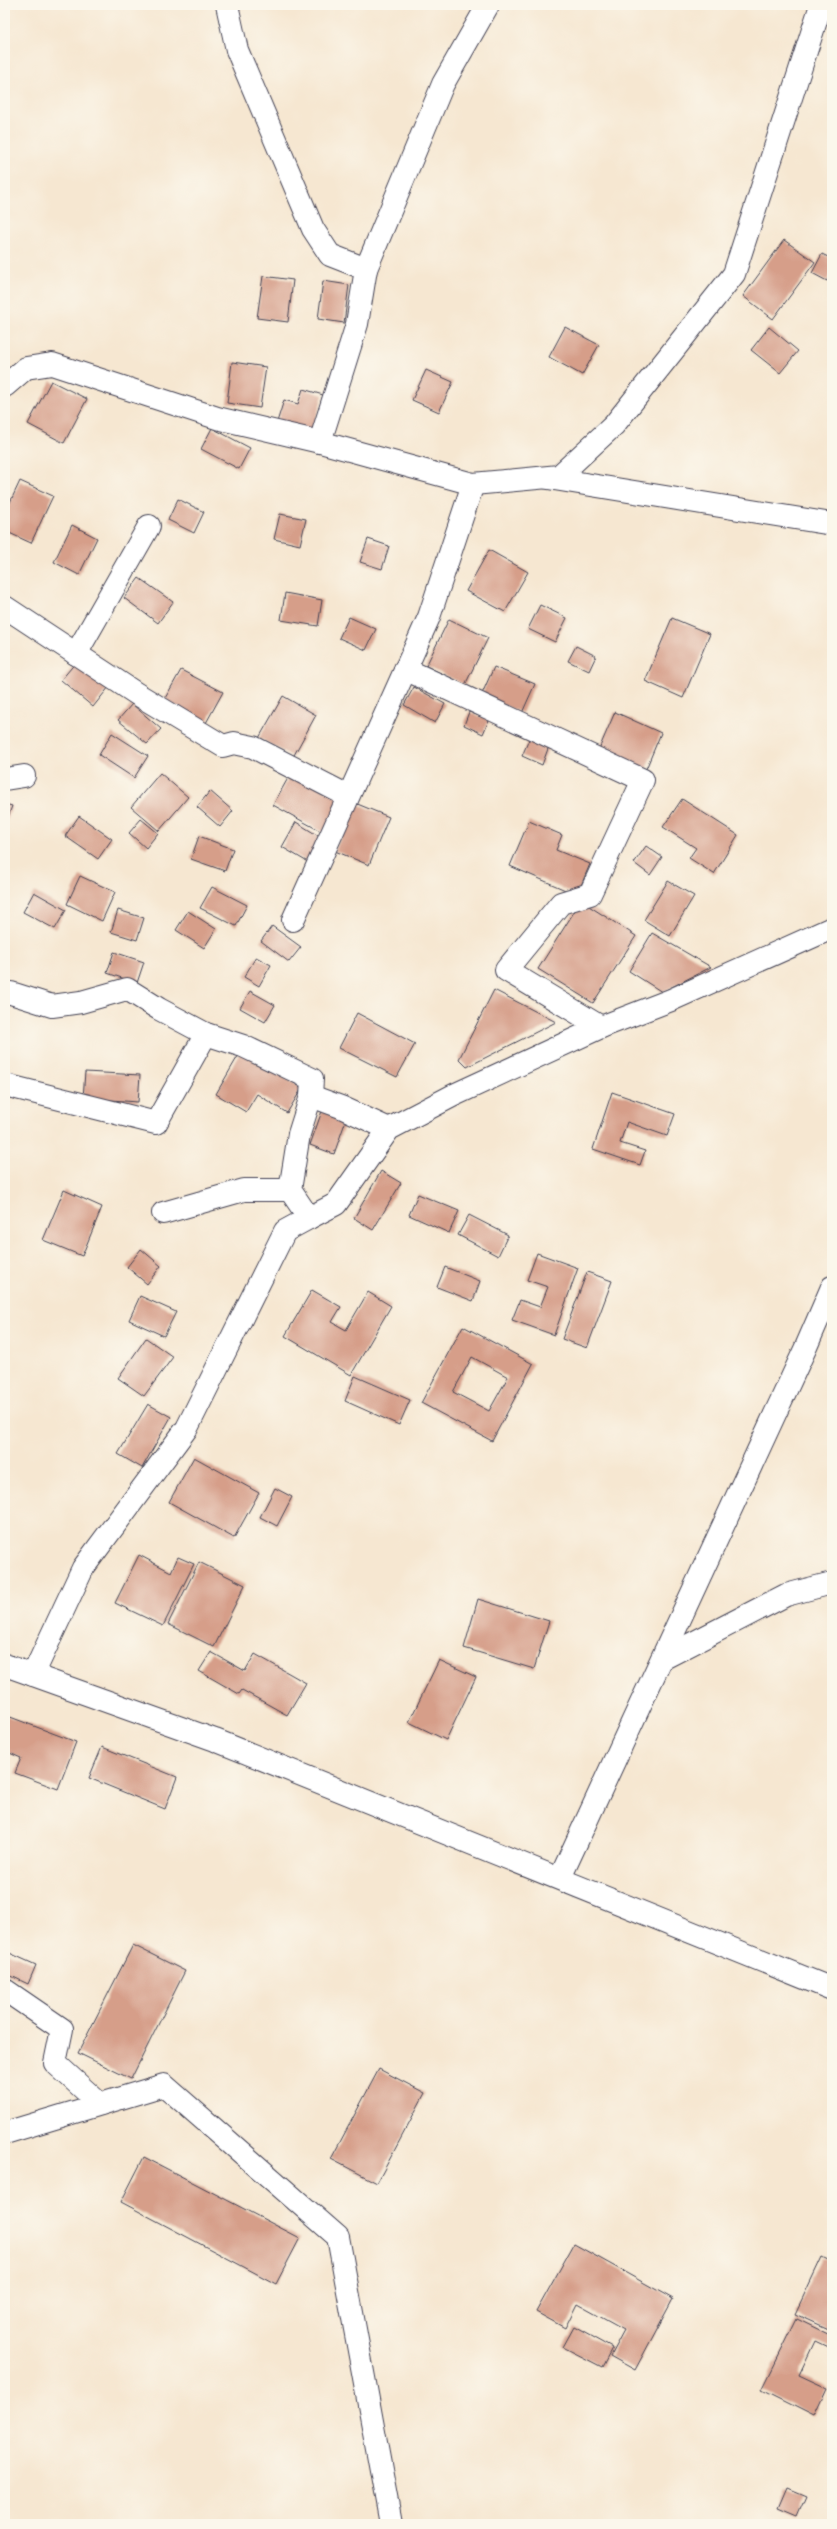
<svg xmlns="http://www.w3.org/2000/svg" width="837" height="2529" font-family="'EB Garamond',serif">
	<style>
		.building { fill: #d69e89; fill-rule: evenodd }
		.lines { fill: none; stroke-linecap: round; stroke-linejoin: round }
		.minor-casing { stroke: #424052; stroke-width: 24 }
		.tertiary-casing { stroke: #424052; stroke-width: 24 }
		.minor { stroke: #fff; stroke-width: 22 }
		.tertiary { stroke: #fff; stroke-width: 22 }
	</style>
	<rect width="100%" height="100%" fill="#fbf7ec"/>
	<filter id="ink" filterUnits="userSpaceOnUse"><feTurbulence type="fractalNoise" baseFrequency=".025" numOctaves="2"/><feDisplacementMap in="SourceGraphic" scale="8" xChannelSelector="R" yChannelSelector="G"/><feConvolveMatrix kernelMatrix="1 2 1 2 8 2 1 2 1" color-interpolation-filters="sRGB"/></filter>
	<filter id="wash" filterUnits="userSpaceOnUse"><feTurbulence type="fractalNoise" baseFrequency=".012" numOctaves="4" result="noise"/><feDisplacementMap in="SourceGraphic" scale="16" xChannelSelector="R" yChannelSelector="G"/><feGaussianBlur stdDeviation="0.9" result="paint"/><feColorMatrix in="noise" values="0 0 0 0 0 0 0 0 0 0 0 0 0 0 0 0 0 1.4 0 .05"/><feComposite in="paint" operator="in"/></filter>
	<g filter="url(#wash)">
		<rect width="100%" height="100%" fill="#f6e7d1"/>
		<g id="blocks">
			<g class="building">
				<path d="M 784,240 L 815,262 L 773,319 L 743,296 Z"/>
				<path d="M 822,254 L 832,259 L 832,271 L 827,281 L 812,273 Z"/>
				<path d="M 263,276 L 293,280 L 288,322 L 257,318 Z"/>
				<path d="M 323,281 L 349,285 L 344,323 L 318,319 Z"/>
				<path d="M 565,327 L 599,345 L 582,375 L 549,357 Z"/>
				<path d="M 769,327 L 798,351 L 780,373 L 751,350 Z"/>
				<path d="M 232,362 L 266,367 L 260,408 L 227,403 Z"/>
				<path d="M 426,370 L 453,382 L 439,412 L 412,400 Z"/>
				<path d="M 51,381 L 87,399 L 64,443 L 28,424 Z"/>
				<path d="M 303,389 L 323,395 L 312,432 L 277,422 L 284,400 L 298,404 Z"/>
				<path d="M 212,428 L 250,448 L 239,469 L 201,449 Z"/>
				<path d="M 20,481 L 53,496 L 31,543 L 5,531 L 5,513 Z"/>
				<path d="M 178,499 L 204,512 L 194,533 L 168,520 Z"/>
				<path d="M 280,514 L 306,519 L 300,545 L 274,539 Z"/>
				<path d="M 72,525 L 97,538 L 79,575 L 54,562 Z"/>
				<path d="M 368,539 L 389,546 L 382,569 L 360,562 Z"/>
				<path d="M 489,550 L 528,572 L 505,612 L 466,591 Z"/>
				<path d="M 139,578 L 173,602 L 158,623 L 124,598 Z"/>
				<path d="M 285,593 L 322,600 L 318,626 L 281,620 Z"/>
				<path d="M 540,605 L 567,618 L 555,642 L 528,629 Z"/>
				<path d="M 349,617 L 376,629 L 366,650 L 339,638 Z"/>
				<path d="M 672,618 L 710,634 L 683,698 L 645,681 Z"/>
				<path d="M 449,619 L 488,638 L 465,685 L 426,666 Z"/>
				<path d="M 576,646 L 596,656 L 589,671 L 568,661 Z"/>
				<path d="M 77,661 L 109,687 L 93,707 L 61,680 Z"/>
				<path d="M 494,667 L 535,684 L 522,713 L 481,696 Z"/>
				<path d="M 181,670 L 223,692 L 206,723 L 164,700 Z"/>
				<path d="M 414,687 L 445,704 L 435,723 L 404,705 Z"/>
				<path d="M 283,696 L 316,715 L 293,757 L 259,738 Z"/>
				<path d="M 132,704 L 161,729 L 147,744 L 118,720 Z"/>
				<path d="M 469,712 L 489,720 L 483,734 L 464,725 Z"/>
				<path d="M 615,712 L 661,733 L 646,769 L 599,749 Z"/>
				<path d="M 112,733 L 148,756 L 134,778 L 99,755 Z"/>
				<path d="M 530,737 L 549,746 L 542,765 L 522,756 Z"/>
				<path d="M 292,771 L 342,799 L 324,833 L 273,805 Z"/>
				<path d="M 160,773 L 188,797 L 159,831 L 131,807 Z"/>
				<path d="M 210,791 L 233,811 L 220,827 L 197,807 Z"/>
				<path d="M 682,799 L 738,835 L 714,874 L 689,858 L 696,848 L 663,827 Z"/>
				<path d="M 355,803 L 389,817 L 369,865 L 335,851 Z"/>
				<path d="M 5,804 L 12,806 L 5,825 Z"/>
				<path d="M 79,816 L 112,839 L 98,859 L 65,836 Z"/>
				<path d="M 141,819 L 158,833 L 146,848 L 129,833 Z"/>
				<path d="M 529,821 L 562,835 L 556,850 L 590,864 L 577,895 L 510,866 Z"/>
				<path d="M 296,822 L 325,840 L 311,864 L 282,847 Z"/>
				<path d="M 199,836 L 233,849 L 225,871 L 191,859 Z"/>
				<path d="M 646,846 L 662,857 L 650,875 L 634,863 Z"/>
				<path d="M 80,876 L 115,892 L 102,921 L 67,904 Z"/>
				<path d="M 668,881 L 694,896 L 670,936 L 644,920 Z"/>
				<path d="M 212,887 L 247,905 L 236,926 L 200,908 Z"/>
				<path d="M 34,892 L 66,910 L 55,929 L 23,912 Z"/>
				<path d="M 581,901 L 636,936 L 593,1003 L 538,969 Z"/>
				<path d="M 118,910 L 144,918 L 137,940 L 111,932 Z"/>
				<path d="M 188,911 L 216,929 L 204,948 L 176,930 Z"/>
				<path d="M 272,926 L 301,947 L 289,962 L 261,941 Z"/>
				<path d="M 652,933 L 711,967 L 662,992 L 629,971 Z"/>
				<path d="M 114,952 L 144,962 L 137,983 L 107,973 Z"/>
				<path d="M 256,957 L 271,965 L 259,986 L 244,977 Z"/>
				<path d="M 494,990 L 556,1022 L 467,1067 L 459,1059 Z"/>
				<path d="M 250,991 L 275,1005 L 265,1022 L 240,1008 Z"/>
				<path d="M 357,1013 L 415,1044 L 397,1077 L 339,1048 Z"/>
				<path d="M 241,1051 L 302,1088 L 287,1113 L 257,1094 L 246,1112 L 216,1094 Z"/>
				<path d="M 85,1072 L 140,1075 L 138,1102 L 83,1098 Z"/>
				<path d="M 612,1092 L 675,1114 L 667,1136 L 627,1122 L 620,1143 L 645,1151 L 640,1165 L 593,1149 Z"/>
				<path d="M 322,1111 L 346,1120 L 334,1154 L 310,1145 Z"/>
				<path d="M 381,1171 L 401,1183 L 373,1230 L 354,1218 Z"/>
				<path d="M 64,1190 L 102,1207 L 82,1256 L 43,1240 Z"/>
				<path d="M 418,1194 L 459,1211 L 449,1233 L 409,1215 Z"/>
				<path d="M 469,1215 L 508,1235 L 498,1256 L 458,1235 Z"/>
				<path d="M 141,1249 L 161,1266 L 147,1284 L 127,1267 Z"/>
				<path d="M 537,1253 L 578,1268 L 554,1335 L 512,1320 L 520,1300 L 540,1307 L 548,1287 L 527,1280 Z"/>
				<path d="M 445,1267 L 480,1281 L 473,1301 L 437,1287 Z"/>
				<path d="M 587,1272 L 612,1281 L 587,1348 L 562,1339 Z"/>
				<path d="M 312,1290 L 341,1307 L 332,1322 L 346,1330 L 368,1292 L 391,1306 L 351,1375 L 285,1336 Z"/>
				<path d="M 140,1296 L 176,1312 L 164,1336 L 129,1320 Z"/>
				<path d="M 463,1326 L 533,1364 L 492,1441 L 421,1403 ZM 472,1357 L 508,1377 L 489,1411 L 453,1392 Z"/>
				<path d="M 146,1338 L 173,1357 L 144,1396 L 118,1378 Z"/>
				<path d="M 355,1376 L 410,1400 L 399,1425 L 345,1401 Z"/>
				<path d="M 148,1404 L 171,1417 L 142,1468 L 118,1454 Z"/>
				<path d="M 194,1457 L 259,1493 L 234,1538 L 169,1502 Z"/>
				<path d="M 275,1488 L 292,1497 L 277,1526 L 260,1517 Z"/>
				<path d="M 139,1555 L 171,1572 L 178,1557 L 194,1564 L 163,1626 L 115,1603 Z"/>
				<path d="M 199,1562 L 245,1585 L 214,1647 L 168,1624 Z"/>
				<path d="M 478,1599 L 549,1621 L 534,1669 L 464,1648 Z"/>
				<path d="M 211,1652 L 245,1671 L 255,1654 L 306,1683 L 287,1715 L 242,1690 L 239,1694 L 199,1671 Z"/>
				<path d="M 439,1660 L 476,1677 L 446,1740 L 409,1722 Z"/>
				<path d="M 5,1715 L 76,1742 L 58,1789 L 15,1773 L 21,1758 L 5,1751 Z"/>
				<path d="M 102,1747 L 177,1777 L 165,1809 L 89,1778 Z"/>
				<path d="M 133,1945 L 185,1971 L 131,2079 L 78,2053 Z"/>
				<path d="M 5,1951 L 36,1965 L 28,1984 L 5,1973 Z"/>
				<path d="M 379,2069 L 425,2093 L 377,2183 L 331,2159 Z"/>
				<path d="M 144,2157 L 300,2238 L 276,2284 L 121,2202 Z"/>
				<path d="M 574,2244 L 673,2299 L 635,2370 L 610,2356 L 624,2330 L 577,2304 L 565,2328 L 536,2312 Z"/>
				<path d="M 822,2257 L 832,2262 L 832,2331 L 795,2314 Z"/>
				<path d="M 797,2319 L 832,2336 L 832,2349 L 815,2341 L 799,2375 L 827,2388 L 814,2416 L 762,2390 Z"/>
				<path d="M 574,2327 L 612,2348 L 602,2367 L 563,2347 Z"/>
				<path d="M 786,2488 L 805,2496 L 796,2517 L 777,2509 Z"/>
			</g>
		</g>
	</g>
	<g filter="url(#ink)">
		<use href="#blocks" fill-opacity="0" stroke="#424052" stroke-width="1"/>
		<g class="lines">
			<g class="minor-casing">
				<g id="minor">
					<path d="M 227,5 L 237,50 L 313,229 L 330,255 L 366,269"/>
					<path d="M 5,386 L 26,368 L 52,364 L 217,418 L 320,442 L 473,484 L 559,476 L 614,425 L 734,274 L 821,5"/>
					<path d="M 320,442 L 357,324 L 366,269 L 443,84 L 488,5"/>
					<path d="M 548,478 L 832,524"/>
					<path d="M 5,607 L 137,694 L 223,746 L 234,743 L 253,747 L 348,796"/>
					<path d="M 76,654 L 149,526"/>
					<path d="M 405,669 L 643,780 L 590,894 L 561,903 L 506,970 L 601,1027"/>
					<path d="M 5,779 L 24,776"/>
					<path d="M 293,920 L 429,617 L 473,484"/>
					<path d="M 11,993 L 52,1006 L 81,1002 L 127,989 L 159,1009 L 206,1034 L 243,1046 L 312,1079 L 311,1096 L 299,1134 L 290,1190 L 309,1218 L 285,1231 L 187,1428 L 83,1568 L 33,1675"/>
					<path d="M 5,1085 L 156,1123 L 206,1034"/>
					<path d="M 311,1096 L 341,1107 L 389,1129"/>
					<path d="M 163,1213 L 244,1190 L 290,1190"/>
					<path d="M 309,1218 L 336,1204 L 389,1129 L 454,1095 L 601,1027 L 671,1000 L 832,928"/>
					<path d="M 662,1659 L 786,1595 L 832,1583"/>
					<path d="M 560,1878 L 806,1347 L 832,1287"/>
					<path d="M 5,1990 L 62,2029 L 55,2063 L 100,2104"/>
					<path d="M 5,2133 L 164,2085 L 338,2237 L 391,2524"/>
				</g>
			</g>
			<g class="tertiary-casing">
				<path id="tertiary" d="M 5,1665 L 215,1740 L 832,1989"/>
			</g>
			<use href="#minor" class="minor"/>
			<use href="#tertiary" class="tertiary"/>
		</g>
	</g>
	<rect width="837" height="2529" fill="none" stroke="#fbf7ec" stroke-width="20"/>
</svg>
